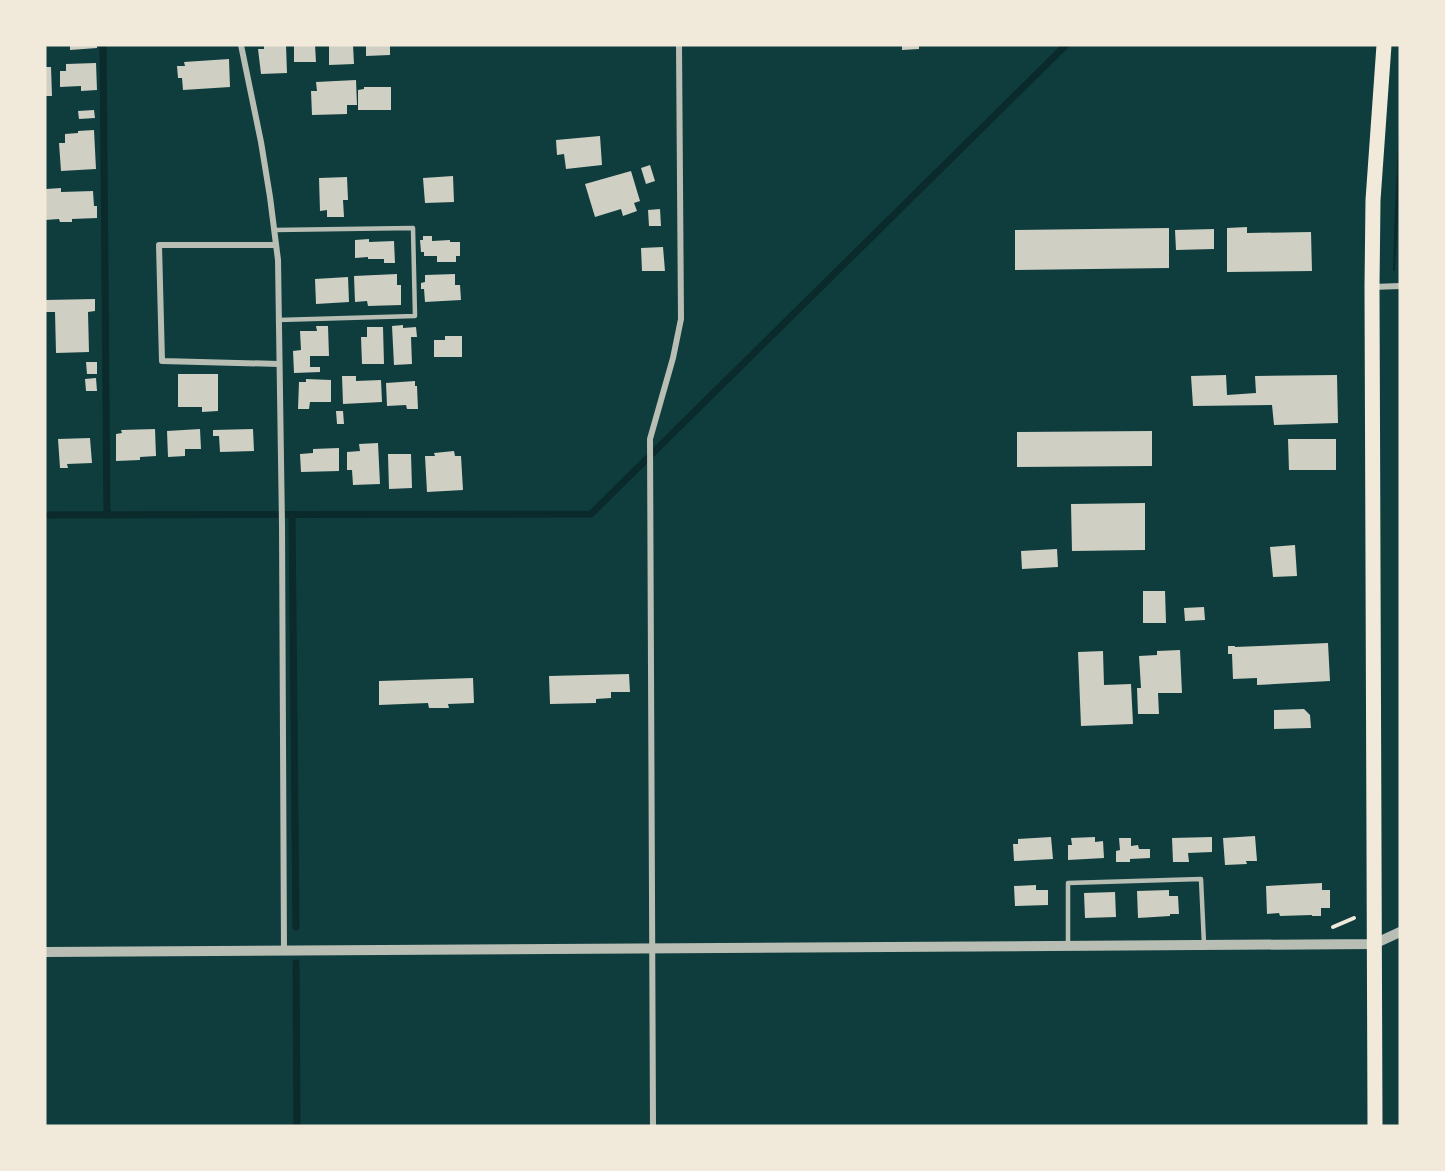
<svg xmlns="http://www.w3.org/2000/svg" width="1445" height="1171" font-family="Barlow,sans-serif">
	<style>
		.water { fill: #0a2a2b }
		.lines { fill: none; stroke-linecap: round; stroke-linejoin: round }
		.stream { stroke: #0a2a2b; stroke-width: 7 }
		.building { fill: #cfcfc3 }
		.path { stroke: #f1e9da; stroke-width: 4 }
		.service { stroke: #b8beb3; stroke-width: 4.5 }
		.minor { stroke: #b8beb3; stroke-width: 6 }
		.tertiary { stroke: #b8beb3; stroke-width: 10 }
		.primary { stroke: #f1e9da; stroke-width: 15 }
	</style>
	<rect width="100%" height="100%" fill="#0f3d3e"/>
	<path class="water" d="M 1400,107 L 1400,178 L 1395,271 L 1393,271 L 1395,205 Z"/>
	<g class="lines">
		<g class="stream">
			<path d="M 103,45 L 107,515"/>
			<path d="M 45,515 L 591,514 L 1066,45"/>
			<path d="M 292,515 L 296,927"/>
			<path d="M 296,963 L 297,1126"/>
		</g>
	</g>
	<g class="building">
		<path d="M 70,45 L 97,45 L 97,48 L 70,50 Z"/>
		<path d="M 264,45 L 286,45 L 287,73 L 261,74 L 258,49 L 264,49 Z"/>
		<path d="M 294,45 L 315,45 L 316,62 L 294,62 Z"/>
		<path d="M 329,45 L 353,45 L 354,64 L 329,65 Z"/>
		<path d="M 366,45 L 390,45 L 390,55 L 366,56 Z"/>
		<path d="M 902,45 L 919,45 L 919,49 L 902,50 Z"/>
		<path d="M 229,59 L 230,87 L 183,90 L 182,78 L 178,78 L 177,66 L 185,66 L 184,62 Z"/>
		<path d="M 96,63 L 97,90 L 81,91 L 81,86 L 60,87 L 60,71 L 66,71 L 66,64 Z"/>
		<path d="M 45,67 L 51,67 L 52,96 L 45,96 Z"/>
		<path d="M 356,80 L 357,105 L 347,105 L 347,114 L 312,115 L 311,91 L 317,91 L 316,82 Z"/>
		<path d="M 364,87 L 391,87 L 391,110 L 358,110 L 358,90 L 364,89 Z"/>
		<path d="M 94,110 L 95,118 L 79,119 L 78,111 Z"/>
		<path d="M 94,130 L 96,169 L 61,171 L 59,143 L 65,143 L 65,134 L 78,133 L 78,131 Z"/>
		<path d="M 600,136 L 602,165 L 566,169 L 564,154 L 557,155 L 556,140 Z"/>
		<path d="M 650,165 L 655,181 L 646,184 L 641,168 Z"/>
		<path d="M 631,171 L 640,201 L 634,203 L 637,211 L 623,216 L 621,209 L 595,217 L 585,184 Z"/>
		<path d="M 453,176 L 454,202 L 425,203 L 423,178 Z"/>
		<path d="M 347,177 L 348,200 L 343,200 L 344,217 L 327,217 L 327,210 L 320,211 L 319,178 Z"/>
		<path d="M 61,188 L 61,192 L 93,191 L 94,206 L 97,206 L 97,218 L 72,219 L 72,222 L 60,222 L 59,219 L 45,220 L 46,189 Z"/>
		<path d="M 660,209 L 661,226 L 649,226 L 648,210 Z"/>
		<path d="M 1247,227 L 1247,233 L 1311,232 L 1312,271 L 1227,272 L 1227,228 Z"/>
		<path d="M 1169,228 L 1169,268 L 1015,270 L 1015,230 Z"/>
		<path d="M 1214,229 L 1214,249 L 1176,250 L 1175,230 Z"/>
		<path d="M 423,236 L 432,236 L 432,241 L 450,240 L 450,242 L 460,242 L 460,256 L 456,256 L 456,262 L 437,262 L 437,256 L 424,256 L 424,252 L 421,252 L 420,240 L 423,240 Z"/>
		<path d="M 369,239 L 369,242 L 394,241 L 395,263 L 384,263 L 384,259 L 368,259 L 368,257 L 355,258 L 355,240 Z"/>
		<path d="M 663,247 L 665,271 L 642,271 L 641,248 Z"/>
		<path d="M 397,274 L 397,285 L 401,285 L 401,305 L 368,306 L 367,301 L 355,302 L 354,276 Z"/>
		<path d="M 455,274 L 455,285 L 460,285 L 461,300 L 425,302 L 424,289 L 421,289 L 421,283 L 425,282 L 425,275 Z"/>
		<path d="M 348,277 L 349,302 L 316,304 L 315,279 Z"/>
		<path d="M 95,299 L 95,311 L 88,312 L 89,352 L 56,353 L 55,312 L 45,312 L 45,300 Z"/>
		<path d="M 403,325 L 403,328 L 416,327 L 417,337 L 411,337 L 412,364 L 394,365 L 392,326 Z"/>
		<path d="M 316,326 L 328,326 L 329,356 L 310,356 L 310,367 L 320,367 L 320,372 L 294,373 L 293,351 L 301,350 L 300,331 L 317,331 Z"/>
		<path d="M 367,327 L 383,327 L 384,364 L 362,364 L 361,337 L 367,337 Z"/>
		<path d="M 445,336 L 462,336 L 462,357 L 434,357 L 434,340 L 445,340 Z"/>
		<path d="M 86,362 L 97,362 L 97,374 L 87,374 Z"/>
		<path d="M 178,374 L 218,374 L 218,411 L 202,412 L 202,407 L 178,407 Z"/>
		<path d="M 1226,375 L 1227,395 L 1256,393 L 1255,376 L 1337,375 L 1338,423 L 1274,425 L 1272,405 L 1193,406 L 1191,376 Z"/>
		<path d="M 342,376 L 356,376 L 356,381 L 381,380 L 382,402 L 343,404 Z"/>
		<path d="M 96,378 L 97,391 L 86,391 L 85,379 Z"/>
		<path d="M 306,379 L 331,380 L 331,402 L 310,402 L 309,409 L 298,409 L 299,382 L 306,382 Z"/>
		<path d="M 415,381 L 415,386 L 417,386 L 418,409 L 407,409 L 406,405 L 387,406 L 386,383 Z"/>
		<path d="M 336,411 L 343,411 L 344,424 L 337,424 Z"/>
		<path d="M 155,429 L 156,456 L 140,457 L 140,460 L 116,461 L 116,434 L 122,433 L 121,430 Z"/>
		<path d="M 200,429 L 201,449 L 185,449 L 185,456 L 168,457 L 167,431 Z"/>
		<path d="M 253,429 L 254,451 L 220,452 L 219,436 L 213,436 L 213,430 Z"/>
		<path d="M 1152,431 L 1152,466 L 1017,467 L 1017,432 Z"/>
		<path d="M 90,438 L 92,463 L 67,464 L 68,468 L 60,468 L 58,439 Z"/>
		<path d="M 1288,439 L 1336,439 L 1336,470 L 1289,470 Z"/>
		<path d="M 378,443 L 380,484 L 353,485 L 352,470 L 347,470 L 347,452 L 360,451 L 359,444 Z"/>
		<path d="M 339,448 L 339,471 L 301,472 L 300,454 L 313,453 L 313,449 Z"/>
		<path d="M 454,451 L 455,456 L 461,456 L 463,490 L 427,492 L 425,456 L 435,456 L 434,453 Z"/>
		<path d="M 388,454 L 411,454 L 412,488 L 389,489 Z"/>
		<path d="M 1145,503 L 1145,550 L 1072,551 L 1071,504 Z"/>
		<path d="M 1295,545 L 1297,576 L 1273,577 L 1270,547 Z"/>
		<path d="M 1057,549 L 1058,567 L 1022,569 L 1021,551 Z"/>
		<path d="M 1143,591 L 1165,591 L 1166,623 L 1143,623 Z"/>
		<path d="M 1204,607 L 1205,620 L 1185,621 L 1184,608 Z"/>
		<path d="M 1328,643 L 1330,681 L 1257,685 L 1257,678 L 1233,679 L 1232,654 L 1228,654 L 1228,646 L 1235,646 L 1235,647 Z"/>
		<path d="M 1180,650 L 1182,693 L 1158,693 L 1159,714 L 1138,714 L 1137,688 L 1141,688 L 1139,656 L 1157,655 L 1157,651 Z"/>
		<path d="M 1103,651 L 1104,685 L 1131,684 L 1133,724 L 1081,726 L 1078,652 Z"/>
		<path d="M 629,674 L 630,692 L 611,692 L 611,698 L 596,699 L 596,703 L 550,704 L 549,676 Z"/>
		<path d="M 473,678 L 474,703 L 448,704 L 449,708 L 429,708 L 428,703 L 379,705 L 379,681 Z"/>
		<path d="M 1304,709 L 1310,715 L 1311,728 L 1274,729 L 1274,710 Z"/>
		<path d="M 1255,836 L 1257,861 L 1246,861 L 1247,864 L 1225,865 L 1223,838 Z"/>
		<path d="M 1051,837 L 1053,859 L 1014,861 L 1013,844 L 1018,844 L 1018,839 Z"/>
		<path d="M 1095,837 L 1095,842 L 1103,841 L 1104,858 L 1068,860 L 1068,845 L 1072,845 L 1071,838 Z"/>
		<path d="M 1212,837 L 1212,852 L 1188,853 L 1189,862 L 1173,862 L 1172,838 Z"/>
		<path d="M 1119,838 L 1131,838 L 1131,846 L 1138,845 L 1139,849 L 1150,849 L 1150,858 L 1130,859 L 1130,862 L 1116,862 L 1116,851 L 1120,850 Z"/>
		<path d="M 1322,883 L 1322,890 L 1330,890 L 1330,908 L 1321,908 L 1321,916 L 1312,916 L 1312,915 L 1280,916 L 1279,913 L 1267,914 L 1266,886 Z"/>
		<path d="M 1036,885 L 1036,890 L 1048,890 L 1048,905 L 1015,906 L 1014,886 Z"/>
		<path d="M 1169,890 L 1169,896 L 1178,896 L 1179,914 L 1170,914 L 1170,916 L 1138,918 L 1137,891 Z"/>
		<path d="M 1115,892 L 1116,917 L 1085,918 L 1084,893 Z"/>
	</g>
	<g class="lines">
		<path class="path" d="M 1333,927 L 1354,918"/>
		<g class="service">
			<path d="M 275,230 L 413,228 L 415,316 L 278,320"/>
			<path d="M 1068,946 L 1068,883 L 1201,879 L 1204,944"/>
		</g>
		<g class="minor">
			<path d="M 241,45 L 261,142 L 270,197 L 278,260 L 282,525 L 284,952"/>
			<path d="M 276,245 L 159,245 L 162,361 L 279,364"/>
			<path d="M 1373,287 L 1400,286"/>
			<path d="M 653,1126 L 650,439 L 673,358 L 681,319 L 679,45"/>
		</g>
		<path class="tertiary" d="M 45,952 L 1374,944 L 1400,932"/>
		<path class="primary" d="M 1375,1126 L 1372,287 L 1373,200 L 1384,45"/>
	</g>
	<rect width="1445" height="1171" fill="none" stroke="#f1e9da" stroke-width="93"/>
</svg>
